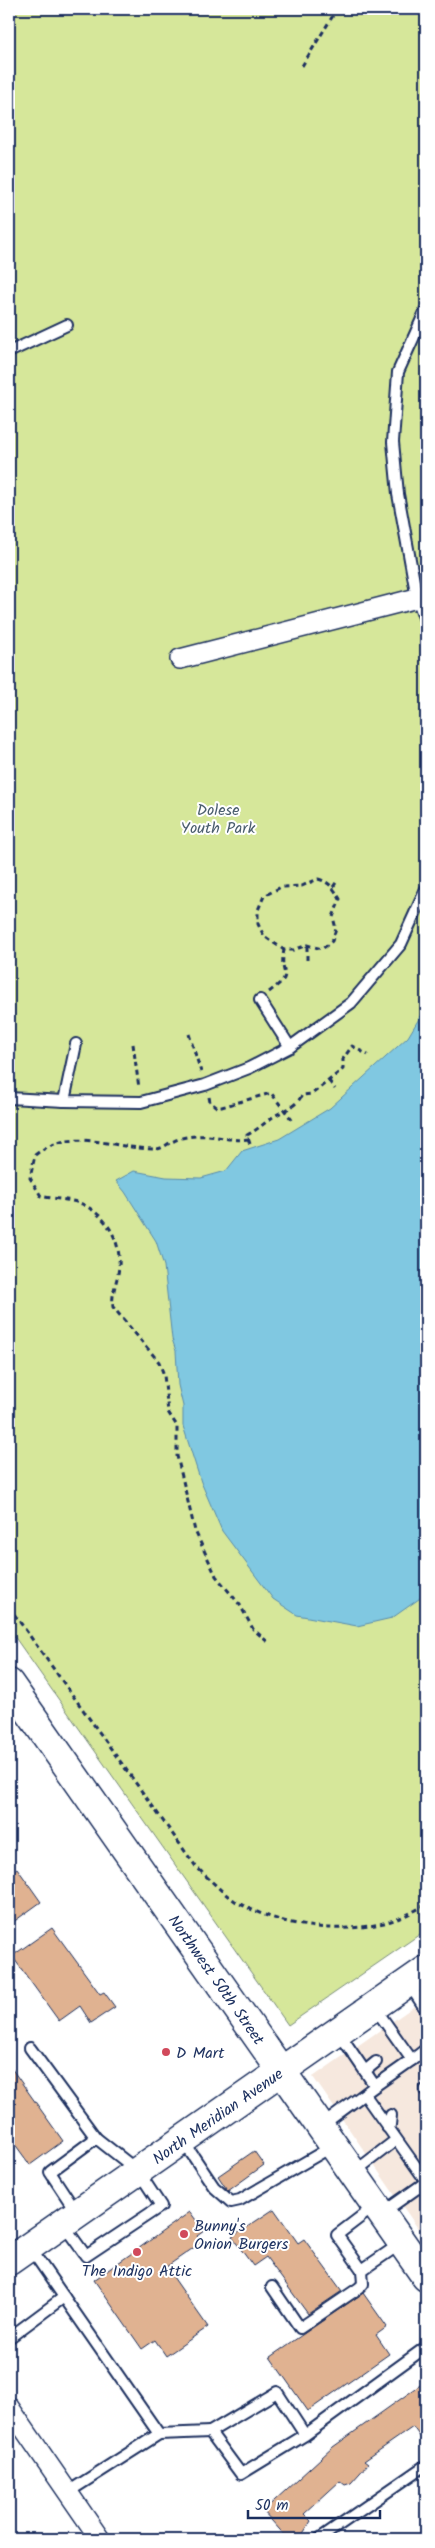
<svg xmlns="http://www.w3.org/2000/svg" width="435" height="2548" font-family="Kalam,sans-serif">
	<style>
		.built { fill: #f6e8de }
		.green { fill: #d6e79a; stroke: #788b7c }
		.water { fill: #80c8e1; stroke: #588bad }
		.building { fill: #e0b291; stroke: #1b2f5e }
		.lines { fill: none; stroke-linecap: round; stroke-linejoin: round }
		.service-casing { stroke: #1b2f5e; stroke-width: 14 }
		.minor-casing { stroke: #1b2f5e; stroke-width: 22 }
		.secondary-casing { stroke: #1b2f5e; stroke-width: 31 }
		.path { stroke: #1b2f5e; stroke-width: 3; stroke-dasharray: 5 4; stroke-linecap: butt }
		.service { stroke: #fff; stroke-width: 10 }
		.minor { stroke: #fff; stroke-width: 19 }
		.secondary { stroke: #fff; stroke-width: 28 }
		.poi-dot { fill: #d1495b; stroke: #fff; stroke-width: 2 }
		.labels { text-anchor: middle; stroke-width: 4; stroke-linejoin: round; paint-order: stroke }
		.park-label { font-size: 16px; fill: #4a5d6d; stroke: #fff }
		.street-label { font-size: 16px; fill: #1b2f5e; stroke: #fff }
		.poi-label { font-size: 16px; fill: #1b2f5e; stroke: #fff; text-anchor: start }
	</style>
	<rect width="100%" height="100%" fill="#fff"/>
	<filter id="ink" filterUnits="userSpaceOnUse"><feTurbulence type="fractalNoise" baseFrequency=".02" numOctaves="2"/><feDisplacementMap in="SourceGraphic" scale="10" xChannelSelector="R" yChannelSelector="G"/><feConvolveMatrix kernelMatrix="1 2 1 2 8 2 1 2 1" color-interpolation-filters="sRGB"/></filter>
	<g filter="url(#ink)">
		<path class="built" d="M 426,1998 L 426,2240 L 313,2077 Z"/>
		<path class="green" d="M 9,9 L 426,9 L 426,1930 L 288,2025 L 9,1629 Z"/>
		<path class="water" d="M 426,1007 L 426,1594 L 392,1618 L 357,1626 L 297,1615 L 273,1599 L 222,1531 L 201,1482 L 183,1426 L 183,1406 L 178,1385 L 176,1351 L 172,1339 L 164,1266 L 156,1241 L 125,1192 L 116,1181 L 134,1171 L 166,1177 L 201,1178 L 226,1171 L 242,1151 L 279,1139 L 330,1108 L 408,1037 Z"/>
		<g class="building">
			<path d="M 17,1868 L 41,1902 L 9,1925 L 9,1874 Z"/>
			<path d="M 52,1928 L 100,1994 L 104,1992 L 115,2007 L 91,2023 L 80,2006 L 59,2021 L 12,1956 Z"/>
			<path d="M 9,2065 L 63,2141 L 30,2165 L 9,2136 Z"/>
			<path d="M 254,2151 L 264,2165 L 228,2191 L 218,2176 Z"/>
			<path d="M 274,2209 L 298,2243 L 304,2239 L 342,2291 L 308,2314 L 266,2257 L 253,2266 L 232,2237 Z"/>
			<path d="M 190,2212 L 204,2231 L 197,2236 L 202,2242 L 166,2267 L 208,2327 L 166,2356 L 155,2340 L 142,2349 L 94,2280 Z"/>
			<path d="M 363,2293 L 387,2327 L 376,2335 L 389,2354 L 308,2411 L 270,2357 Z"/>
			<path d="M 426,2381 L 426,2445 L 413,2427 L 364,2461 L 368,2464 L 351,2483 L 345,2485 L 340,2481 L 304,2514 L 311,2521 L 304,2532 L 297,2539 L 288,2539 L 263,2511 L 333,2447 Z"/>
		</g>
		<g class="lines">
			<g class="service-casing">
				<g id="service">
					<path d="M 426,310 L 398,372 L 393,442 L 398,494 L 417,598 L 426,623"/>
					<path d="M 9,352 L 67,325"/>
					<path d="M 260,1000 L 290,1047"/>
					<path d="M 9,1098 L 64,1101 L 141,1102 L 205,1085 L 249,1068 L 290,1047 L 351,1003 L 401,944 L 426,889"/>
					<path d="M 64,1101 L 76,1044"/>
					<path d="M 409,1984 L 426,2010"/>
					<path d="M 375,2008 L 412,2060 L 426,2049"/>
					<path d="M 30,2048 L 96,2138 L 138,2171 L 161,2206 L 86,2256 L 63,2224"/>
					<path d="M 365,2071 L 376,2062"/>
					<path d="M 375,2086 L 412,2060"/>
					<path d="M 425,2090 L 426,2090"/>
					<path d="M 365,2095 L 426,2181"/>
					<path d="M 321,2126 L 375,2086 L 339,2033"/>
					<path d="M 387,2127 L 390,2125 L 391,2115"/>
					<path d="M 183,2141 L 214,2187 L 231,2202 L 240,2200 L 333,2146"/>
					<path d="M 353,2173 L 396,2140"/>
					<path d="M 375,2206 L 337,2235 L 362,2270 L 400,2244"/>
					<path d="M 77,2213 L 50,2172 L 96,2138"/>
					<path d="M 382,2213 L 426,2182"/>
					<path d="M 30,2248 L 159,2434 L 68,2492"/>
					<path d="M 272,2287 L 300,2328 L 359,2288 L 363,2284 L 362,2270"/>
					<path d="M 9,2338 L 64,2297"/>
					<path d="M 159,2434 L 210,2432"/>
					<path d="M 305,2435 L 277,2392 L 210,2432 L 241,2474 L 305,2435 L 426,2347"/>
					<path d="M 319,2539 L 426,2465"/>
				</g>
			</g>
			<g class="minor-casing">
				<g id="minor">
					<path d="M 180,659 L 417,598"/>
					<path d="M 9,2407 L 100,2539"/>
				</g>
			</g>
			<g class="secondary-casing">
				<g id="secondary">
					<path id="s1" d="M 9,1683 L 426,2277"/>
					<path id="s2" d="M 9,2261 L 426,1970"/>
				</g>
			</g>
			<g class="path">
				<path d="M 302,66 L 337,9"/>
				<path d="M 318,879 C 330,882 334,889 340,899 L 333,917 L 336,929 L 332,941 L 322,949 L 307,945 L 294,950 L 284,950 L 264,936 L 258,924 L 258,910 L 264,896 L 281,887 L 302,886 Z"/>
				<path d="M 333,887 L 338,880"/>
				<path d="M 307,960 L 307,945"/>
				<path d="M 269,992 C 297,971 278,979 284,950"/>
				<path d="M 189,1034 L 201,1072"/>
				<path d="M 133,1044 L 139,1088"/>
				<path d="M 329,1081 L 335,1089"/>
				<path d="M 209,1097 L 210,1102 L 218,1108 L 271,1093 L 292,1120"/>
				<path d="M 249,1139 C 230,1142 215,1134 196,1136 C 190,1136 179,1138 174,1141 C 168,1143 164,1148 157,1149 C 115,1150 72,1125 35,1155 L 30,1178 L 41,1196 C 53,1199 71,1199 82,1204 C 106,1215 121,1240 119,1266 C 118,1281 111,1292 113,1307 L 159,1362 L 164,1375 L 168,1412 L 177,1426 L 177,1456 L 195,1531 L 216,1576 L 240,1605 L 253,1629 L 270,1644"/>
				<path d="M 250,1144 L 247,1135 C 257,1130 262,1125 270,1119 C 282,1110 295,1109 302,1095 L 312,1094 L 343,1069 L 343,1059 L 352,1046 L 368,1055"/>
				<path d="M 9,1607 L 197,1868 C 209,1878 221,1892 235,1901 C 279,1927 342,1936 391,1921 C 403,1918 415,1910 426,1905"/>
			</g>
			<use href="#service" class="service"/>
			<use href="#minor" class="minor"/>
			<use href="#secondary" class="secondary"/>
		</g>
	</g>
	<g class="poi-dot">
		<circle cx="166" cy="2052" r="5"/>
		<circle cx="184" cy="2234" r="5"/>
		<circle cx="137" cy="2252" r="5"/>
	</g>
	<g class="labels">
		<g class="park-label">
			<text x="218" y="815">Dolese<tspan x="218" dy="18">Youth Park</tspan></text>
		</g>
		<g class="street-label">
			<text dy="6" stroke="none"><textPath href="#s1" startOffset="362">Northwest 50th Street</textPath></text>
			<text dy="6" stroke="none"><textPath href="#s2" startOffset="254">North Meridian Avenue</textPath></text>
		</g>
		<g class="poi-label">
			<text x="176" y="2058">D Mart</text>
			<text x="194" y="2231">Bunny's<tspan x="194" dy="18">Onion Burgers</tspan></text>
			<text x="137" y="2276" text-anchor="middle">The Indigo Attic</text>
		</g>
	</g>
	<rect width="435" height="2548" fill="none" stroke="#fff" stroke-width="30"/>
	<rect x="15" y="15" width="405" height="2518" fill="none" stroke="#1b2f5e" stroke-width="2" filter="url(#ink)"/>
	<path d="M248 2510v8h132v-8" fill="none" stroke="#1b2f5e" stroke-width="2.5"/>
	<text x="255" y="2510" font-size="15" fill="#1b2f5e" stroke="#ffffff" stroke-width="4" paint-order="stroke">50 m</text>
</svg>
